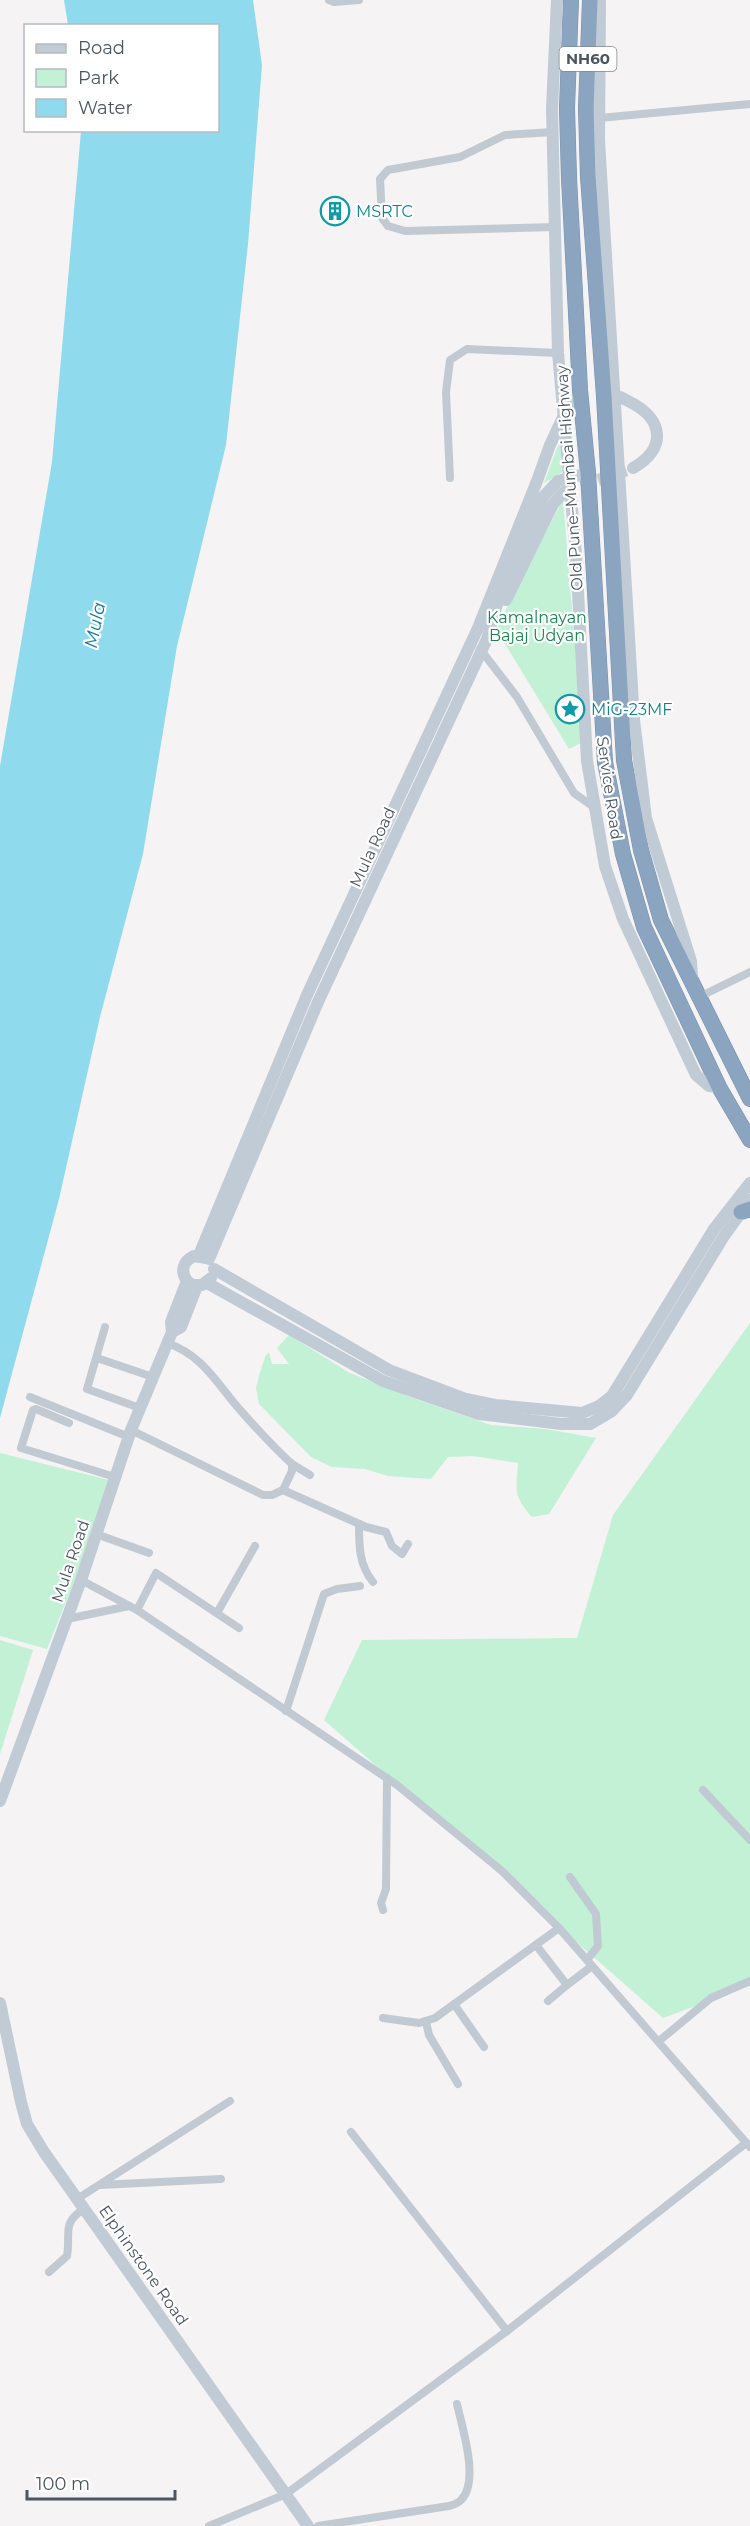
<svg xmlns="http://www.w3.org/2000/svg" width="750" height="2526" font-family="Montserrat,sans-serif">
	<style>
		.green { fill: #c3f1d5 }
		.water { fill: #90daee }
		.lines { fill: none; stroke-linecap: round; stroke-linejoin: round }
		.secondary-tunnel { stroke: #caccce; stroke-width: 12; stroke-dasharray: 12 6; stroke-linecap: butt }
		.highway-casing { stroke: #7690ad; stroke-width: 16 }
		.street { stroke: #c1cad2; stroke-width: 8 }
		.secondary { stroke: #c1cbd6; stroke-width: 12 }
		.highway { stroke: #8ba5c1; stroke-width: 15 }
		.labels { text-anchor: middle; stroke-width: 4.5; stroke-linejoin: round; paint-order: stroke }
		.shield { fill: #fff; stroke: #808990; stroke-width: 1.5 }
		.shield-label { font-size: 15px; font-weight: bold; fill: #4a5661 }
		.culture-label { font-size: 16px; fill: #0d838f; stroke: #fff; text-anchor: start }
		.street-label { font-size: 16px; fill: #4a5661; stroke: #fff }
		.park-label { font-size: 16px; fill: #17864f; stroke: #fff }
		.water-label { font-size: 18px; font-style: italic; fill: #0c7c9b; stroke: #fff }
	</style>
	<rect width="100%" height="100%" fill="#f5f3f3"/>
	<g class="green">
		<path d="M 563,432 L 566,470 L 544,483 Z"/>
		<path d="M 563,499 L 583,742 L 569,749 L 496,629 Z"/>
		<path d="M 750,1323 L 750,1986 L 663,2018 L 324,1720 L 362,1640 L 577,1638 L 613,1515 Z"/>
		<path d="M 289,1335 L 348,1372 L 407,1396 L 491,1425 L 546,1429 L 596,1438 L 549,1514 L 532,1517 C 513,1495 516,1491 518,1463 L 473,1456 L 448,1457 L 431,1479 L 388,1476 L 365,1469 L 332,1467 L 311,1457 L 259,1404 L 256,1388 L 259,1376 L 265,1357 L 269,1352 L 272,1364 L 289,1364 L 277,1348 Z"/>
		<path d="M 0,1453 L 109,1480 L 75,1579 L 47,1649 L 0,1636 Z"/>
		<path d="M 0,1640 L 33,1650 L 0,1754 Z"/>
	</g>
	<path class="water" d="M 64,0 L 253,0 L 262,65 L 248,244 L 226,445 L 177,646 L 143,854 L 100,1017 L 59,1199 L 0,1418 L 0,766 L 52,462 L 81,131 L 218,130 L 218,26 L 68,25 Z"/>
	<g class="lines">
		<path class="secondary-tunnel" d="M 564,492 L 633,468"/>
		<g class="highway-casing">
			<g id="highway">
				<path d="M 571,0 L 567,108 L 569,178 L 580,390 L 588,473 L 605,762 L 623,854 L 644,927 L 719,1087 L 750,1140"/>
				<path d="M 590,0 L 586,108 L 588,177 L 604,396 L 624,760 L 641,850 L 661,920 L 750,1099"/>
				<path d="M 741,1212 L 750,1209"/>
			</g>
		</g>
		<g class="street">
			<path d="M 329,0 L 334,2 L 359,0"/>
			<path d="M 599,118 L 750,104"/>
			<path d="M 553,132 L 505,135 L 460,157 L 388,170 L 380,179 L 382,218 L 388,226 L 405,231 L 555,227"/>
			<path d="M 450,478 L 446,392 L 450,360 L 467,349 L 558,353"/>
			<path d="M 480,649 L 517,697 L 574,793 L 595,808"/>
			<path d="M 699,997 L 750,972"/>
			<path d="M 105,1327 L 87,1389 L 140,1408"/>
			<path d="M 167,1343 C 203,1355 217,1384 241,1411 C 257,1429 274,1448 292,1464 L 292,1471 L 283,1490"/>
			<path d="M 97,1358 L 153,1377"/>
			<path d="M 30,1397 L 129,1437"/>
			<path d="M 69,1423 L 36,1409 L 33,1410 L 21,1448 L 115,1477"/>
			<path d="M 131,1430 L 263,1495 L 272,1495 L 283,1490 L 366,1527 L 386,1532 L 392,1546 L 402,1554 L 408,1544"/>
			<path d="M 292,1464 L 310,1475"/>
			<path d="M 359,1524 C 359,1546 359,1565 373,1582"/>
			<path d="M 96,1534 L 149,1553"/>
			<path d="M 81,1580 L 137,1610 L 397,1785 L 502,1871 L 559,1928 L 750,2147"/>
			<path d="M 137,1610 L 156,1573 L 239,1628"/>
			<path d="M 217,1613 L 255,1546"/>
			<path d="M 67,1619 L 129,1606"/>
			<path d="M 286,1711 L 324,1594 L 337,1589 L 360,1586"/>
			<path d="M 703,1790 L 750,1840"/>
			<path d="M 570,1877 L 596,1914 L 598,1946 L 587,1960"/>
			<path d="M 383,1910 L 381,1903 L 386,1889 L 387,1778"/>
			<path d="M 536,1945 L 567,1985 L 548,2001"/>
			<path d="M 567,1985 L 592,1966"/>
			<path d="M 454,2004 L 484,2047"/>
			<path d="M 383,2018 L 419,2023 L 435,2018 L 559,1928"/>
			<path d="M 426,2022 L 429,2035 L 458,2084"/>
			<path d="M 659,2041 L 711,1998 L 750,1981"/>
			<path d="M 351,2132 L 507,2331"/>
			<path d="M 100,2185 L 221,2179"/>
			<path d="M 77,2199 L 230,2101"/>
			<path d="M 49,2272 L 67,2256 C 71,2234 61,2223 84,2209"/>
			<path d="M 209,2526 L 286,2494 L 507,2331 L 746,2143"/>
			<path d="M 318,2526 L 449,2506 C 453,2505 458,2503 461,2500 C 480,2482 462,2427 457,2404"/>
		</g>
		<g class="secondary">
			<path d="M 557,0 L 552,109 L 558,353 L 576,554 L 587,761 L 605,866 L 623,919 L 696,1075 L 709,1086 L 719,1087"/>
			<path d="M 600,0 L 599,140 L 634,720 L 646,818 L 691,961 L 692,977"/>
			<path d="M 608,395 C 616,394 622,398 630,402 C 664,419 667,449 633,468"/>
			<path d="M 506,600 L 553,504 L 564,492"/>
			<path d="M 199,1255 L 307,995 L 478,628 L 537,481 L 550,445 L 565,413 L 580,399"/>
			<path d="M 209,1259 L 318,1002 L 487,639 L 499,597 L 543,497 L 558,481 L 588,473"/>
			<path d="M 214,1269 L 389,1370 L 466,1399 L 495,1405 L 582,1413 L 599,1406 L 612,1396 L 714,1229 L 750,1183"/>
			<path d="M 187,1281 L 192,1285 L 202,1285 L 211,1278"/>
			<path d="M 207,1283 L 383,1381 L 479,1414 L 561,1424 L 590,1424 L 612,1411 L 627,1395 L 724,1236 L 750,1200"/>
			<path d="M 172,1332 L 181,1327 L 197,1286"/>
			<path d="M 0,1801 L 81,1580 L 131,1430 L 172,1332 L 171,1322 L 187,1281 C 180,1271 183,1261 194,1256 L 206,1258"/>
			<path d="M 0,2003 L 21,2102 L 27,2124 L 44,2152 L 308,2526"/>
		</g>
		<use href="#highway" class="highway"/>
	</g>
	<defs>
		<g id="building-ring" transform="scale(1.5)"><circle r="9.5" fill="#fff" stroke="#0f9aa8" stroke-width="1.5"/><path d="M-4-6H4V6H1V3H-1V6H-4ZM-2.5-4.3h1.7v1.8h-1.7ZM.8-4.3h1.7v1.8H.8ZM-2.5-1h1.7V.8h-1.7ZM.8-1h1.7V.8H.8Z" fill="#0f9aa8"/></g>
		<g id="sight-ring" transform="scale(1.5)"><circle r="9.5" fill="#fff" stroke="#0f9aa8" stroke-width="1.5"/><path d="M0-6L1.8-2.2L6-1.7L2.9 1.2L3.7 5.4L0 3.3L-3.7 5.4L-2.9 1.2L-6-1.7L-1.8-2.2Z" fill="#0f9aa8"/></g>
	</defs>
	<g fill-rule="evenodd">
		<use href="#building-ring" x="335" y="211"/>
		<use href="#sight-ring" x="570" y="709"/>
	</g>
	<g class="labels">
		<rect class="shield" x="559.5" y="47" width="57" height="24" rx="4.5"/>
		<g class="shield-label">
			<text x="588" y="64">NH60</text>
		</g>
		<g class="culture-label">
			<text x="356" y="217">MSRTC</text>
			<text x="591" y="715">MiG-23MF</text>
		</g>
		<g class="street-label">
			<text transform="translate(569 478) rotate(-94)" y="6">Old Pune–Mumbai Highway</text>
			<text transform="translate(610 788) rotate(82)" y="6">Service Road</text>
			<text transform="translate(372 847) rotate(-65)" y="6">Mula Road</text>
			<text transform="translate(70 1561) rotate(-71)" y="6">Mula Road</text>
			<text transform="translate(144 2265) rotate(55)" y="6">Elphinstone Road</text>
		</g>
		<g class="park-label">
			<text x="537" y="623">Kamalnayan<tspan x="537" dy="18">Bajaj Udyan</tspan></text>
		</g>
		<g class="water-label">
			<text transform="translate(95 625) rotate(-79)" y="6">Mula</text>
		</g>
	</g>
	<rect x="24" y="24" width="195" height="108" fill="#ffffff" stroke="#b7bbc0" stroke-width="1.5"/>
	<rect x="36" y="44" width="30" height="9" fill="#c1cbd6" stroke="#b7bbc0" stroke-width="1.5"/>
	<text x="78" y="54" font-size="18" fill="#4a5661">Road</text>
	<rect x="36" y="69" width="30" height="18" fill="#c3f1d5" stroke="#b7bbc0" stroke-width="1.5"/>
	<text x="78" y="84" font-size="18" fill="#4a5661">Park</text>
	<rect x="36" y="99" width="30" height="18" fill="#90daee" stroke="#b7bbc0" stroke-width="1.5"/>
	<text x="78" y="114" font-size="18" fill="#4a5661">Water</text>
	<path d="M27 2490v9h148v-9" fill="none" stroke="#4a5661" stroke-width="3"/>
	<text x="36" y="2490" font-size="18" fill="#4a5661" stroke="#ffffff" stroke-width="4.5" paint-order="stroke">100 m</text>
</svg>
